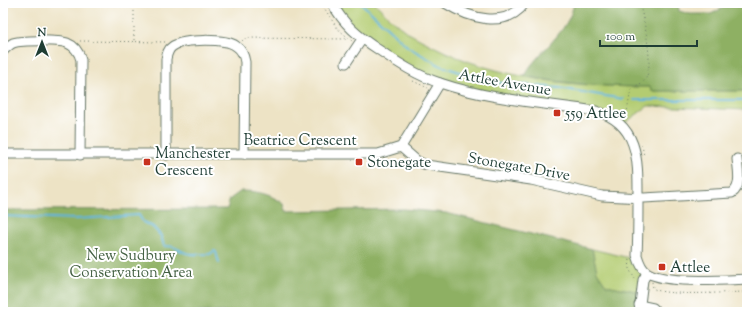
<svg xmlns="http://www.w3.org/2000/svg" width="750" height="315" font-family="'Sorts Mill Goudy',serif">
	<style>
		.green { fill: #b3cc71; stroke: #698452 }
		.forest { fill: #8eb063; stroke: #56764c }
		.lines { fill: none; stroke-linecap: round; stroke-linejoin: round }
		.stream { stroke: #5eb5db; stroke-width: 2 }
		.minor-casing { stroke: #677767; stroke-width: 11 }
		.path { stroke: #677767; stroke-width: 1; stroke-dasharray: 1 3; stroke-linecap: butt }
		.minor { stroke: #fff; stroke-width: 9 }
		.poi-dot { fill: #c8321e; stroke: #fff; stroke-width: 1.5 }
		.labels { text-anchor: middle; stroke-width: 4; stroke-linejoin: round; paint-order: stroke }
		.street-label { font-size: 15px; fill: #1f3d34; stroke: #fff }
		.poi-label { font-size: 15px; fill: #1f3d34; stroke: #fff; text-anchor: start }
		.park-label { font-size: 15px; fill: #446143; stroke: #fff }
	</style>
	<rect width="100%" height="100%" fill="#fff"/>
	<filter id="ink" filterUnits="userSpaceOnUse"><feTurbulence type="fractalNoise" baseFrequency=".025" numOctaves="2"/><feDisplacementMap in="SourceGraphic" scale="8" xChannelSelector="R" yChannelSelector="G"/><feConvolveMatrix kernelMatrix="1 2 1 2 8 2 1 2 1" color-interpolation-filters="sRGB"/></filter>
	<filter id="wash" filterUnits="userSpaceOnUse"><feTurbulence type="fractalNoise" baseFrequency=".012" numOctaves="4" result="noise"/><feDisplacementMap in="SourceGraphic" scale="16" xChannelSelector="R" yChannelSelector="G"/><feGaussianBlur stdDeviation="0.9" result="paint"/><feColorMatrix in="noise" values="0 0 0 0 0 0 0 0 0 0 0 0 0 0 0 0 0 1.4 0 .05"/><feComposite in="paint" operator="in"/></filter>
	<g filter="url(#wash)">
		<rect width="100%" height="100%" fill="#ede3c5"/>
		<g class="green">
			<path d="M 332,3 L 375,3 C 383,11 390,19 399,26 C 408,34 420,39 431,45 C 498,80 576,87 651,87 L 651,91 L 747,91 L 747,110 L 648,106 L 621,126 L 606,115 L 440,83 L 361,39 Z"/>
			<path d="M 592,249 L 638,260 L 642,268 L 640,292 L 606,285 L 597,272 Z"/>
		</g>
		<g class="forest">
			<path d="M 574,3 L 678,3 L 679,11 L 690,14 L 711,14 L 727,6 L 747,6 L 747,91 L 651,91 L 650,87 C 608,87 566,84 524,76 C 538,51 569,33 574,3 Z"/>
			<path d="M 241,191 C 258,191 270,194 284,204 L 286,211 L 404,209 L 446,213 L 592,249 L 597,272 L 606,285 L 640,292 L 638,312 L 3,312 L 3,210 L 227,209 L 230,199 Z"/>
		</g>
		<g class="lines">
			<g class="stream">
				<path d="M 361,3 L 408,47 L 441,66 L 491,82 L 559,88 L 623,99"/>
				<path d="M 634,100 L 747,100"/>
				<path d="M 3,216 L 76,219 L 139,215 L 143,222 L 153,227 L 161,236 L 164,246 C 178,246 175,249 186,253 C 194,255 202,254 210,254 L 214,251 L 216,252 L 219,263"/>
			</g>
		</g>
	</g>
	<g filter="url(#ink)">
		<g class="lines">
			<g class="minor-casing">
				<g id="minor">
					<path d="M 332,3 C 343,24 359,37 379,50 C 398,63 418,76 440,83 C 490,100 545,103 596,111 C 640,124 638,162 638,200 C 638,218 638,237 637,255 C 639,262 642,270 648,273 C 669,284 723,280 747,279"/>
					<path d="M 445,3 C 469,18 505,30 525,3"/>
					<path d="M 3,51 C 6,48 9,45 13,43 C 21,40 59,40 67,43 C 75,46 79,52 81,60 L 80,155"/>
					<path d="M 346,63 L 362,39"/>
					<path d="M 401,147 L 417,161 L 426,165 L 531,180 L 602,196 L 644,198 L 732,193 C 742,187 738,169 737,159"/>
					<path d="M 3,154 L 378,154 L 401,147 L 440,83"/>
					<path d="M 166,155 L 166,59 C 167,54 168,49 173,46 C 184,39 225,38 236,46 C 242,50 244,55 245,62 L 244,154"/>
					<path d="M 639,305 L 653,308 L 657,312"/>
					<path d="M 639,312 L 643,280 L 647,273"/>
				</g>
			</g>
			<g class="path">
				<path d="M 321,3 L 337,28 L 352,41"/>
				<path d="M 134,40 L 134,3"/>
				<path d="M 80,41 L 166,42"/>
				<path d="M 242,41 L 245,38 L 348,39"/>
				<path d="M 413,81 L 428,88"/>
				<path d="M 626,118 L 631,89 C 636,85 643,84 646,78 C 654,63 644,19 639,3"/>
				<path d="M 642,145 L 644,156"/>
				<path d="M 630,260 L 629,269 L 635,279"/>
				<path d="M 652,282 L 653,288 C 662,297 731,292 747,292"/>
			</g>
			<use href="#minor" class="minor"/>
		</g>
	</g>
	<g class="poi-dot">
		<rect x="553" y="109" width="8" height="8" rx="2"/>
		<rect x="143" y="158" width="8" height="8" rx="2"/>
		<rect x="355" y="158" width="8" height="8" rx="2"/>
		<rect x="658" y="263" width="8" height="8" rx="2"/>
	</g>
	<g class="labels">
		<g class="street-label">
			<text transform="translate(505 82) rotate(10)" y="5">Attlee Avenue</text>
			<text x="300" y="145">Beatrice Crescent</text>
			<text transform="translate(519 166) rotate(10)" y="5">Stonegate Drive</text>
		</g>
		<g class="poi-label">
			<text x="565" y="118">559 Attlee</text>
			<text x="155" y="158">Manchester<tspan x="155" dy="17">Crescent</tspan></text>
			<text x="367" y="167">Stonegate</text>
			<text x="670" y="272">Attlee</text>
		</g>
		<g class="park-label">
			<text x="131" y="260">New Sudbury<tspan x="131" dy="17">Conservation Area</tspan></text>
		</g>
	</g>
	<rect width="750" height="315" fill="none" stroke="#fff" stroke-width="16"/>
	<g transform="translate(42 42)" stroke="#ffffff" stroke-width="3" paint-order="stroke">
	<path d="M0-3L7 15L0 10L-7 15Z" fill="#1f3d34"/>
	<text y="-6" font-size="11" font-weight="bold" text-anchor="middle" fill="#1f3d34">N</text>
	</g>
	<path d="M600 40v6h97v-6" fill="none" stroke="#1f3d34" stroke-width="2"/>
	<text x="606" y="40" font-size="12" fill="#1f3d34" stroke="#ffffff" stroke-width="3" paint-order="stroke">100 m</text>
</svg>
